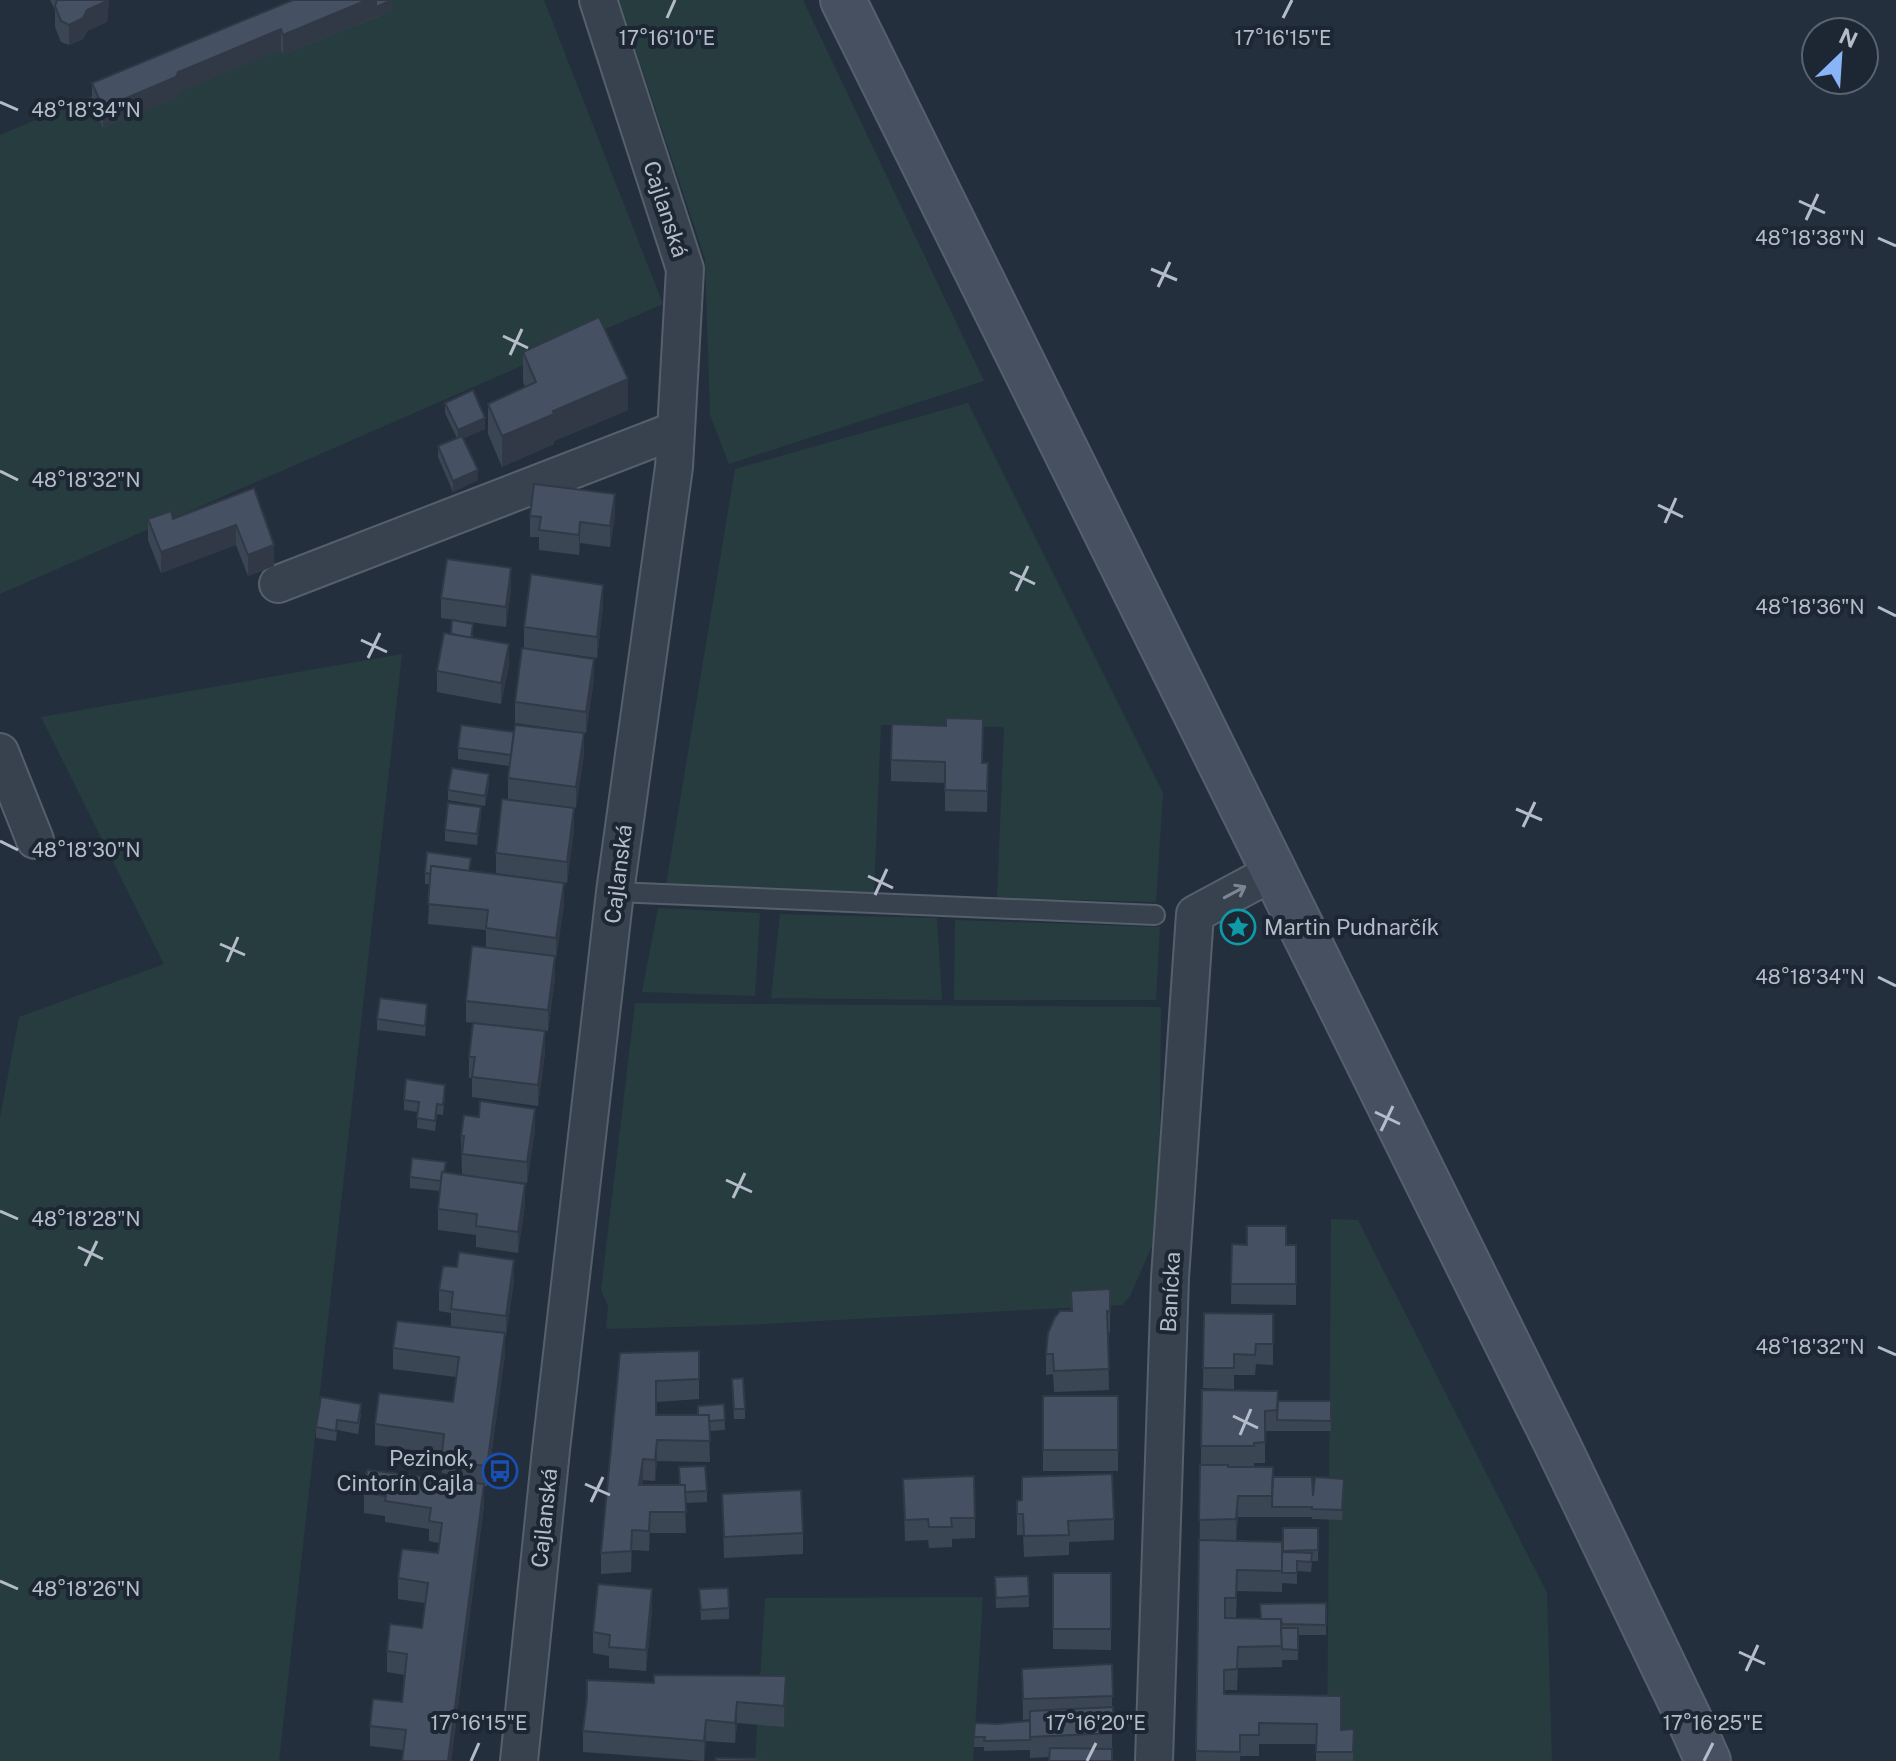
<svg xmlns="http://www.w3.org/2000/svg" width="1896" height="1761" font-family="'Public Sans',sans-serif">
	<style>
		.green { fill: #263c3f }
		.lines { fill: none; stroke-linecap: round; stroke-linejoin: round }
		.lane-casing { stroke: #565f6c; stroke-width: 22 }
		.street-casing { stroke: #565f6c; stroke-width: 40 }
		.secondary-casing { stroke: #565f6c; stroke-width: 48 }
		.lane { stroke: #38414e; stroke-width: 18 }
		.street { stroke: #38414e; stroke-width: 36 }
		.secondary { stroke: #465061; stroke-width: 44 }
		.wall { fill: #3b4654 }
		.shaded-wall { fill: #303945 }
		.building { fill: #455162; stroke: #303945; stroke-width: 2 }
		.oneway { stroke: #7c8592 }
		.ticks { fill: none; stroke: #b4bcc9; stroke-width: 3 }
		.labels { text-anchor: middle; stroke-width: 8; stroke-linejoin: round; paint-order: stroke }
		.street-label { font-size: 22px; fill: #b4bcc9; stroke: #1d2633 }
		.poi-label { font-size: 22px; fill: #b4bcc9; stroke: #1d2633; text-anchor: start }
		.ticks-label { font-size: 20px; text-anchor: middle; fill: #b4bcc9; stroke: #1d2633; stroke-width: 8; stroke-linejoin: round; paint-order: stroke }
	</style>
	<rect width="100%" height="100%" fill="#242f3e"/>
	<g class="green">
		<path d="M 325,0 L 544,0 L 663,304 L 0,594 L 0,135 L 281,16 Z"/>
		<path d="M 619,0 L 803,0 L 984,381 L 729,464 L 710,415 L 705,259 Z"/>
		<path d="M 968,403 L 1163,793 L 1156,902 L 997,898 L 1004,727 L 881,725 L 874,892 L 666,885 L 735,469 Z"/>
		<path d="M 402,654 L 279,1761 L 0,1761 L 0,1118 L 19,1017 L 164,964 L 41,717 Z"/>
		<path d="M 658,908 L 760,913 L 755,996 L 642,992 Z"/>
		<path d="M 780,914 L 937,918 L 942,1000 L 771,998 Z"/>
		<path d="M 955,920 L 1160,927 L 1156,1000 L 954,1000 Z"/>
		<path d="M 635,1003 L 1161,1007 L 1159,1230 L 1130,1296 L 1122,1305 L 745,1325 L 606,1329 L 608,1306 L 601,1290 Z"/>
		<path d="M 1331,1219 L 1358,1220 L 1547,1593 L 1552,1761 L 1327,1761 Z"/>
		<path d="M 983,1597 L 973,1761 L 755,1761 L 765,1598 Z"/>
	</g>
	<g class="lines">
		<g class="lane-casing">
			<path id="lane" d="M 615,892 L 1155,915"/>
		</g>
		<g class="street-casing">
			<g id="street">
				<path d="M 278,584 L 676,430"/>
				<path d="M 0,752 L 35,840"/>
				<path d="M 519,1761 L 551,1450 L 615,892 L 674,467 L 685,269 L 598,0"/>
				<path d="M 1154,1761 L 1170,1278 L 1195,914 L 1275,871"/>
			</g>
		</g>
		<g class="secondary-casing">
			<path id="secondary" d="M 843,0 L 1559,1448 L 1690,1721 L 1708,1761"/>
		</g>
		<use href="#lane" class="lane"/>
		<use href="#street" class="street"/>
		<use href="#secondary" class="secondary"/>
	</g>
	<g class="wall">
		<path d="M 50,0 L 109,0 L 107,22 L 87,31 L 83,39 L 69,45 L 61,42 L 55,27 L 55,10 Z"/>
		<path d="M 391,0 L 392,11 L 283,55 L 281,50 L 186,89 L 178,93 L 176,98 L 103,128 L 92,104 L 92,83 Z"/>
		<path d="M 523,352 L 628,410 L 554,441 L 554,444 L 502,467 L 488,434 L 488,404 L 525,387 L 523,382 Z"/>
		<path d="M 445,403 L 485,429 L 463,438 L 478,480 L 453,492 L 438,457 L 438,446 L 457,438 L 445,413 Z"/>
		<path d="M 254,488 L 274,566 L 248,576 L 236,545 L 161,573 L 148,540 L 148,519 L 173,519 Z"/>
		<path d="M 615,515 L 610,547 L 580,543 L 579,555 L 539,550 L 539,537 L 530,537 L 530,516 Z"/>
		<path d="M 511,589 L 506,627 L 441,618 L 441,598 Z"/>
		<path d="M 603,605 L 597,658 L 524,648 L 524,627 Z"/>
		<path d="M 451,634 L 473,634 L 472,638 L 509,665 L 501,704 L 437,692 L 437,671 Z"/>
		<path d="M 594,679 L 586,733 L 515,723 L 515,702 Z"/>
		<path d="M 458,748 L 584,754 L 576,808 L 508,799 L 508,778 L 509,766 L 458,759 Z"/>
		<path d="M 891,760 L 988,763 L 987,812 L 945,811 L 945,783 L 891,781 Z"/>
		<path d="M 489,784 L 485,806 L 448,800 L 448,790 Z"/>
		<path d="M 481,817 L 477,845 L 445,841 L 445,830 Z"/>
		<path d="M 574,829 L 567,883 L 496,873 L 496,853 Z"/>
		<path d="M 470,871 L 564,904 L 556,958 L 555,958 L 555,977 L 548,1031 L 466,1022 L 466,1001 L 486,947 L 486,930 L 428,924 L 430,884 L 425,884 L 425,873 Z"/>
		<path d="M 427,1015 L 425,1036 L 377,1030 L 377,1019 Z"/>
		<path d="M 545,1052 L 538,1106 L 472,1097 L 472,1078 L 469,1078 L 469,1057 Z"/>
		<path d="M 445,1095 L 443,1115 L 437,1114 L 435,1131 L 417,1128 L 418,1112 L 404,1110 L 404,1100 Z"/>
		<path d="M 535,1129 L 527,1183 L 462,1175 L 461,1136 Z"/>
		<path d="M 446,1173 L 525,1204 L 518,1253 L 476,1247 L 476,1235 L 438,1230 L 438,1209 L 440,1191 L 410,1188 L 410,1177 Z"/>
		<path d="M 1232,1244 L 1296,1245 L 1296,1305 L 1231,1304 Z"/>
		<path d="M 514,1280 L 506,1336 L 505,1336 L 505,1354 L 487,1486 L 484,1486 L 484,1505 L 451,1761 L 402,1761 L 403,1750 L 370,1746 L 370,1726 L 402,1702 L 405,1675 L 387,1672 L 387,1651 L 422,1628 L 425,1603 L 398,1599 L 398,1578 L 438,1553 L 439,1543 L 429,1541 L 429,1529 L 385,1522 L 385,1516 L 364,1513 L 364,1493 L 458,1481 L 458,1476 L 442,1473 L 442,1454 L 375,1445 L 375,1424 L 453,1402 L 456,1377 L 393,1369 L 393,1348 L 451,1327 L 451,1313 L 439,1311 L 439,1290 Z"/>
		<path d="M 1110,1289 L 1110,1333 L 1108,1332 L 1109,1390 L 1054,1392 L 1053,1374 L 1046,1375 L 1046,1354 L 1071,1311 L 1071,1291 Z"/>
		<path d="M 1204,1313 L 1273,1314 L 1273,1365 L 1256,1364 L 1255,1375 L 1234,1375 L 1234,1389 L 1203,1388 Z"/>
		<path d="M 699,1351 L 699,1399 L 656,1402 L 656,1415 L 698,1415 L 724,1404 L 725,1430 L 709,1431 L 710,1462 L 657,1461 L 655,1481 L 643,1480 L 642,1485 L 707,1491 L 707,1502 L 685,1503 L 686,1533 L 650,1533 L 649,1551 L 632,1550 L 631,1572 L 601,1574 L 601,1553 L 620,1353 Z"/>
		<path d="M 732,1379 L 745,1409 L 745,1419 L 734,1419 Z"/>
		<path d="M 1202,1390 L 1278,1401 L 1331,1401 L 1331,1431 L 1265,1431 L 1265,1463 L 1254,1463 L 1254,1467 L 1313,1496 L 1344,1489 L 1342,1520 L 1312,1519 L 1312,1517 L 1238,1517 L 1236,1540 L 1205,1540 L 1283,1552 L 1283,1528 L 1318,1528 L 1318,1561 L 1312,1561 L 1311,1572 L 1297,1571 L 1297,1584 L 1282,1583 L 1282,1592 L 1237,1591 L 1236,1618 L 1260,1619 L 1326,1603 L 1326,1635 L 1298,1635 L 1298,1660 L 1282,1660 L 1282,1651 L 1282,1667 L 1238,1668 L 1237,1690 L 1224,1690 L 1224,1694 L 1341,1730 L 1354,1729 L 1353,1761 L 1316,1761 L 1316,1744 L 1259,1744 L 1259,1756 L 1240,1756 L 1240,1761 L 1196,1761 Z"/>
		<rect x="1043" y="1396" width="75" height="75"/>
		<path d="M 321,1397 L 361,1414 L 358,1434 L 337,1430 L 336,1441 L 316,1438 L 316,1427 Z"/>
		<path d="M 1022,1477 L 1114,1519 L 1114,1540 L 1069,1542 L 1069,1555 L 1024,1557 L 1023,1535 L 1017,1535 L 1017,1501 L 1022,1500 Z"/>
		<path d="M 903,1479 L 975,1518 L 975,1538 L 952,1539 L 952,1547 L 929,1548 L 928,1540 L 905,1541 Z"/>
		<path d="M 722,1494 L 803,1533 L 803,1554 L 724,1558 Z"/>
		<path d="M 1053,1573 L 1111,1573 L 1111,1650 L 1053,1649 Z"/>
		<path d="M 1028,1576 L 1029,1607 L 996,1608 L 995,1577 Z"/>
		<path d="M 699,1589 L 729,1608 L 729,1619 L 701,1620 Z"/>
		<path d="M 652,1610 L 646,1671 L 609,1668 L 609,1656 L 593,1653 L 593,1632 Z"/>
		<path d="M 1112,1664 L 1112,1761 L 1049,1757 L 1030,1758 L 1030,1747 L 1030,1750 L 984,1751 L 984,1747 L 974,1747 L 975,1723 L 997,1724 L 1030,1721 L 1030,1719 L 1023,1720 L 1022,1669 Z"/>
		<path d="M 786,1697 L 784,1727 L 737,1723 L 735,1743 L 706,1741 L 704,1761 L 583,1752 L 583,1731 L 587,1698 Z"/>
	</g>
	<g class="shaded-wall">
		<path d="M 101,0 L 109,0 L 107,22 L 87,31 L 83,39 L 69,45 L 69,25 Z"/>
		<path d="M 367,0 L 376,0 L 376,17 L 283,55 L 283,35 Z"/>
		<path d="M 392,0 L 392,11 L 376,17 L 376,7 Z"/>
		<path d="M 281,29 L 281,50 L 186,89 L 178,93 L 176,98 L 103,128 L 103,108 L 178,72 Z"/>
		<path d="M 628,379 L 628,410 L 554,441 L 554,444 L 502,467 L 502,436 L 553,411 Z"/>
		<path d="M 485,418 L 485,429 L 458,441 L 458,430 Z"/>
		<path d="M 478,470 L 478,480 L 453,492 L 453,481 Z"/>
		<path d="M 615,494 L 615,515 L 610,547 L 610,526 Z"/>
		<path d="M 580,522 L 580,543 L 579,555 L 579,535 Z"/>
		<path d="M 236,525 L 236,545 L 161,573 L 161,552 Z"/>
		<path d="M 274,545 L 274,566 L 248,576 L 248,555 Z"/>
		<path d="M 511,568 L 511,589 L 506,627 L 506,607 Z"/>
		<path d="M 603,585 L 603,605 L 597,658 L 597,637 Z"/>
		<path d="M 509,644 L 509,665 L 501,704 L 501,683 Z"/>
		<path d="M 594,659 L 594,679 L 586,733 L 586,712 Z"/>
		<path d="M 584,733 L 584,754 L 576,808 L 576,787 Z"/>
		<path d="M 489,774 L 489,784 L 485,806 L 485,796 Z"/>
		<path d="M 481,807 L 481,817 L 477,845 L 477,834 Z"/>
		<path d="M 574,808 L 574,829 L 567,883 L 567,862 Z"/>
		<path d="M 564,883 L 564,904 L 556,958 L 556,938 Z"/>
		<path d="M 555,956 L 555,977 L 548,1031 L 548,1010 Z"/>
		<path d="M 545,1031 L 545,1052 L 538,1106 L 538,1085 Z"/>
		<path d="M 535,1109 L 535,1129 L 527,1183 L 527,1162 Z"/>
		<path d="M 525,1184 L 525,1204 L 518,1253 L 518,1232 Z"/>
		<path d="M 514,1260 L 514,1280 L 506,1336 L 506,1316 Z"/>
		<path d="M 505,1333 L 505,1354 L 487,1486 L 487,1466 Z"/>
		<path d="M 657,1440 L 657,1461 L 655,1481 L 655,1460 Z"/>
		<path d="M 643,1459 L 643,1480 L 639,1506 L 639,1485 Z"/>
		<path d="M 484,1484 L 484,1505 L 451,1761 L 448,1761 Z"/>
		<path d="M 1238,1496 L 1238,1517 L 1236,1540 L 1236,1519 Z"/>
		<path d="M 650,1512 L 650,1533 L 649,1551 L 649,1531 Z"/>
		<path d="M 632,1530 L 632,1550 L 631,1572 L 631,1551 Z"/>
		<path d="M 652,1589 L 652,1610 L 646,1671 L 646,1650 Z"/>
		<path d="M 786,1676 L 786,1697 L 784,1727 L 784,1706 Z"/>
		<path d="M 737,1702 L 737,1723 L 735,1743 L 735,1723 Z"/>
		<path d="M 706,1720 L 706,1741 L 704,1761 L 704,1741 Z"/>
	</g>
	<g class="building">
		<path d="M 57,0 L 107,0 L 107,1 L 87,10 L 83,18 L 69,25 L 61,21 L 55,6 Z"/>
		<path d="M 293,0 L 367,0 L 283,35 L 281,29 L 186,69 L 178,72 L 176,77 L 103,108 L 92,83 Z"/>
		<path d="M 376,0 L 392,0 L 376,7 Z"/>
		<path d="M 599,317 L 628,379 L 553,411 L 554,414 L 502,436 L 488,404 L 536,382 L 523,352 Z"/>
		<path d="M 473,390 L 485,418 L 458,430 L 445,403 Z"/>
		<path d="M 462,436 L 478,470 L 453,481 L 438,446 Z"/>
		<path d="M 534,484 L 615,494 L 610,526 L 580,522 L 579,535 L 539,530 L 541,517 L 530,516 Z"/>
		<path d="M 254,488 L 274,545 L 248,555 L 236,525 L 161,552 L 148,519 L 171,511 L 173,519 Z"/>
		<path d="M 447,559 L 511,568 L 506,607 L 441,598 Z"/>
		<path d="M 531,574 L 603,585 L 597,637 L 524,627 Z"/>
		<path d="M 452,620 L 473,624 L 471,638 L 451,634 Z"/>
		<path d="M 444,633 L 509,644 L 501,683 L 437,671 Z"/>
		<path d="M 522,648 L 594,659 L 586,712 L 515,702 Z"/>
		<path d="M 946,718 L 983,719 L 982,763 L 988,763 L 987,791 L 945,790 L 945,762 L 891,760 L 892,724 L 946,726 Z"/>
		<path d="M 461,725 L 514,732 L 511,755 L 458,748 Z"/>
		<path d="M 515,725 L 584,733 L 576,787 L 508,778 Z"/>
		<path d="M 452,768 L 489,774 L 485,796 L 448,790 Z"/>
		<path d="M 502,799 L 574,808 L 567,862 L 496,853 Z"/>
		<path d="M 448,803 L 481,807 L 477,834 L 445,830 Z"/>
		<path d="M 427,852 L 471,858 L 469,871 L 431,866 L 431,874 L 425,873 Z"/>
		<path d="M 431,866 L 564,883 L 556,938 L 486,928 L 488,910 L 428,904 Z"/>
		<path d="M 472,946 L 555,956 L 548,1010 L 466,1001 Z"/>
		<path d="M 380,998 L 427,1004 L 425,1026 L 377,1019 Z"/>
		<path d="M 473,1023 L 545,1031 L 538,1085 L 472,1077 L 475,1057 L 469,1057 Z"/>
		<path d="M 406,1079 L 445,1085 L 443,1105 L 437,1104 L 435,1121 L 417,1118 L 419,1102 L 404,1100 Z"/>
		<path d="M 480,1101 L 535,1109 L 527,1162 L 462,1154 L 464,1136 L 461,1136 L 464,1115 L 479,1117 Z"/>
		<path d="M 412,1158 L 446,1162 L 444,1172 L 442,1172 L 441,1181 L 410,1177 Z"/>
		<path d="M 442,1172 L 525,1184 L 518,1232 L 476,1226 L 477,1214 L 438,1209 Z"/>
		<path d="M 1247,1226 L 1286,1226 L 1286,1245 L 1296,1245 L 1296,1284 L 1231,1284 L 1232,1244 L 1247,1245 Z"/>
		<path d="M 459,1252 L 514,1260 L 506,1316 L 451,1309 L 453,1292 L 439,1290 L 443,1266 L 457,1267 Z"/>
		<path d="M 1110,1289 L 1110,1312 L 1107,1311 L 1109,1369 L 1054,1371 L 1053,1354 L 1046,1354 L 1048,1333 L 1055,1317 L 1060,1311 L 1072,1311 L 1071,1291 Z"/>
		<path d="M 1204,1313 L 1273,1314 L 1273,1344 L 1256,1344 L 1255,1355 L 1234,1354 L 1234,1368 L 1203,1368 Z"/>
		<path d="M 397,1321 L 505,1333 L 487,1466 L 458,1463 L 459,1455 L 442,1453 L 444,1434 L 375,1424 L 379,1393 L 453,1402 L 459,1357 L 393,1348 Z"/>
		<path d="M 699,1351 L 699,1379 L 656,1381 L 656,1415 L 709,1415 L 710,1441 L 657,1440 L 655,1460 L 643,1459 L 639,1485 L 685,1485 L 686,1512 L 650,1512 L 649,1531 L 632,1530 L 631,1551 L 601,1553 L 620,1353 Z"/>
		<path d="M 743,1378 L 745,1409 L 734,1409 L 732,1379 Z"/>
		<path d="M 1202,1390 L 1278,1391 L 1277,1410 L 1265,1411 L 1265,1442 L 1254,1443 L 1254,1446 L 1201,1446 Z"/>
		<rect x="1043" y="1396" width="75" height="54"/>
		<path d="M 321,1397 L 361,1404 L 358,1423 L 337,1420 L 336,1431 L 316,1427 Z"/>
		<path d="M 1278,1401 L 1331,1401 L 1331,1421 L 1277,1420 Z"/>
		<path d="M 724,1404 L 725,1420 L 709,1421 L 709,1415 L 698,1415 L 698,1406 Z"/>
		<path d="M 1200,1465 L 1228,1465 L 1228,1467 L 1273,1467 L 1272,1496 L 1238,1496 L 1236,1519 L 1199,1520 Z"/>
		<path d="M 705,1466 L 707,1491 L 685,1492 L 685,1485 L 680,1485 L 679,1467 Z"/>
		<path d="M 367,1470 L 484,1484 L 448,1761 L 402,1761 L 406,1730 L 370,1726 L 373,1699 L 402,1702 L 407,1654 L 387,1651 L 390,1624 L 422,1628 L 428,1583 L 398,1578 L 402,1549 L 438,1553 L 442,1523 L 429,1521 L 431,1508 L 385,1501 L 386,1496 L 364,1493 Z"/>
		<path d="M 1112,1474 L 1114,1519 L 1068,1521 L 1069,1535 L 1024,1536 L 1023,1514 L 1017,1514 L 1017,1501 L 1022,1500 L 1022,1477 Z"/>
		<path d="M 974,1476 L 975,1518 L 951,1518 L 952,1527 L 929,1527 L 928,1519 L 905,1520 L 903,1479 Z"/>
		<path d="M 1273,1477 L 1312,1477 L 1313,1496 L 1315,1477 L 1344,1479 L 1342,1510 L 1312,1509 L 1312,1507 L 1272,1507 Z"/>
		<path d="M 801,1490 L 803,1533 L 724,1537 L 722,1494 Z"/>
		<path d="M 1283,1528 L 1318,1528 L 1318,1550 L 1283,1551 Z"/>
		<path d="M 1199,1540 L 1282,1542 L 1282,1571 L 1237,1570 L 1236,1598 L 1225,1598 L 1225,1618 L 1281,1619 L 1282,1646 L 1238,1647 L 1237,1669 L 1224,1670 L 1224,1694 L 1341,1696 L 1341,1730 L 1354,1729 L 1353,1752 L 1316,1752 L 1317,1724 L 1259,1723 L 1259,1735 L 1240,1735 L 1240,1752 L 1196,1751 Z"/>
		<path d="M 1282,1552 L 1312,1553 L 1311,1562 L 1297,1561 L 1297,1573 L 1282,1573 Z"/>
		<rect x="1053" y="1573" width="58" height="56"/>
		<path d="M 1028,1576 L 1029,1596 L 996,1598 L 995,1577 Z"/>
		<path d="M 598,1584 L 652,1589 L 646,1650 L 609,1647 L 610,1635 L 593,1632 Z"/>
		<path d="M 728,1588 L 729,1608 L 701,1610 L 699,1589 Z"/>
		<path d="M 1326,1603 L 1326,1625 L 1282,1624 L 1281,1619 L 1261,1619 L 1260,1604 Z"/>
		<path d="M 1281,1628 L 1298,1628 L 1298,1650 L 1282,1649 Z"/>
		<path d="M 1112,1664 L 1113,1696 L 1023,1699 L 1022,1669 Z"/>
		<path d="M 654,1675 L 786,1676 L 784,1706 L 737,1702 L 735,1723 L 706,1720 L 704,1741 L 583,1731 L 587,1698 L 587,1680 L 654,1683 Z"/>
		<path d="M 1113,1707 L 1113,1733 L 1030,1737 L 1030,1711 Z"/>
		<path d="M 1030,1721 L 1030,1740 L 984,1741 L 985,1737 L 974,1737 L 975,1723 L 997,1724 Z"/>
		<path d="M 1050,1748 L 1112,1749 L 1112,1761 L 1049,1761 Z"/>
		<path d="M 716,1758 L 762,1759 L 762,1761 L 716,1761 Z"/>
	</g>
	<defs><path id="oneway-shaft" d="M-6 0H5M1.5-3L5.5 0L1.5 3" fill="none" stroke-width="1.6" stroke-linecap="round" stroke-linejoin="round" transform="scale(2)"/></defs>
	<use class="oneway" href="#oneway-shaft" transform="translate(1235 892) rotate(-28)"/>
	<path class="ticks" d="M 667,18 L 675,0M 1283,18 L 1292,0M 0,102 L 18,110M 1799,201 L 1825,213M 1806,220 L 1818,194M 1878,238 L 1896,246M 1151,269 L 1177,280M 1158,287 L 1170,262M 503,336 L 528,348M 510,355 L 522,329M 0,471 L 18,480M 1658,505 L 1683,517M 1665,523 L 1676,498M 1010,572 L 1035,584M 1016,591 L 1028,566M 1878,607 L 1896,616M 361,640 L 387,652M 368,658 L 380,633M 1516,809 L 1542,820M 1523,827 L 1535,802M 0,841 L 18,850M 868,876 L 893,888M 875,895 L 887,869M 220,944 L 245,955M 227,962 L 238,937M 1878,977 L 1896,986M 1375,1112 L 1400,1124M 1381,1131 L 1393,1106M 726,1180 L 752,1192M 733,1198 L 745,1173M 0,1211 L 18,1219M 78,1247 L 103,1259M 85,1266 L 97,1241M 1878,1347 L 1896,1355M 1233,1416 L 1258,1428M 1240,1435 L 1251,1409M 585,1484 L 610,1495M 591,1502 L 603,1477M 0,1581 L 18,1589M 1739,1652 L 1765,1664M 1746,1671 L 1758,1645M 471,1761 L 479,1743M 1087,1761 L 1096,1743M 1704,1761 L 1713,1743"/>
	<defs>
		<g id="sight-ring" transform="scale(1.8)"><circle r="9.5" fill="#1d2633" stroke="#0f9aa8" stroke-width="1.5"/><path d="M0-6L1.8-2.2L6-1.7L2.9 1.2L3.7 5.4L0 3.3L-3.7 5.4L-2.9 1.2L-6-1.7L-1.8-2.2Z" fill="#0f9aa8"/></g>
		<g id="bus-ring" transform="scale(1.8)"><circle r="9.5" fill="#1d2633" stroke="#1a4fb4" stroke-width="1.5"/><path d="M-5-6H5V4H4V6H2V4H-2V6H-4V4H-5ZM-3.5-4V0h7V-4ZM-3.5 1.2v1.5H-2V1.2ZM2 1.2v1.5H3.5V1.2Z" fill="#1a4fb4"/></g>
	</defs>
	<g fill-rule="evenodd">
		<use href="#sight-ring" x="1238" y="927"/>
		<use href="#bus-ring" x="500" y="1471"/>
	</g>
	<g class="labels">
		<g class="street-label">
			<text transform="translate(666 209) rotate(72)" y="8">Cajlanská</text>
			<text transform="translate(618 874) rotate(-83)" y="8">Cajlanská</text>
			<text transform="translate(1170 1292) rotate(-87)" y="8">Banícka</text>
			<text transform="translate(544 1518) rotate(-84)" y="8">Cajlanská</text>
		</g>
		<g class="poi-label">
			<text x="1264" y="935">Martin Pudnarčík</text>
			<text x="474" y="1466" text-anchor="end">Pezinok,<tspan x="474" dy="25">Cintorín Cajla</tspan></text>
		</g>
	</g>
	<g class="ticks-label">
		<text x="667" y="45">17°16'10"E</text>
		<text x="1283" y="45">17°16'15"E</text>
		<text x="86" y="117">48°18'34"N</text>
		<text x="1810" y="245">48°18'38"N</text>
		<text x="86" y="487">48°18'32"N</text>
		<text x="1810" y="614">48°18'36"N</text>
		<text x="86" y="857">48°18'30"N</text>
		<text x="1810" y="984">48°18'34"N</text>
		<text x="86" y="1226">48°18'28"N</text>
		<text x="1810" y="1354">48°18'32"N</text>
		<text x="86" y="1596">48°18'26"N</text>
		<text x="1713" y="1730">17°16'25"E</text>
		<text x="479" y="1730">17°16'15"E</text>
		<text x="1096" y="1730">17°16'20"E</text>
	</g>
	<g transform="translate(1840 56) rotate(25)"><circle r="38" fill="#1d2633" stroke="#59626f" stroke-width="2"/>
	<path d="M0-6L14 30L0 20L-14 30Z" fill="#8ab4f8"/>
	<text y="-12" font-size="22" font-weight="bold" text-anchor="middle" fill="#b4bcc9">N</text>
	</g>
</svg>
